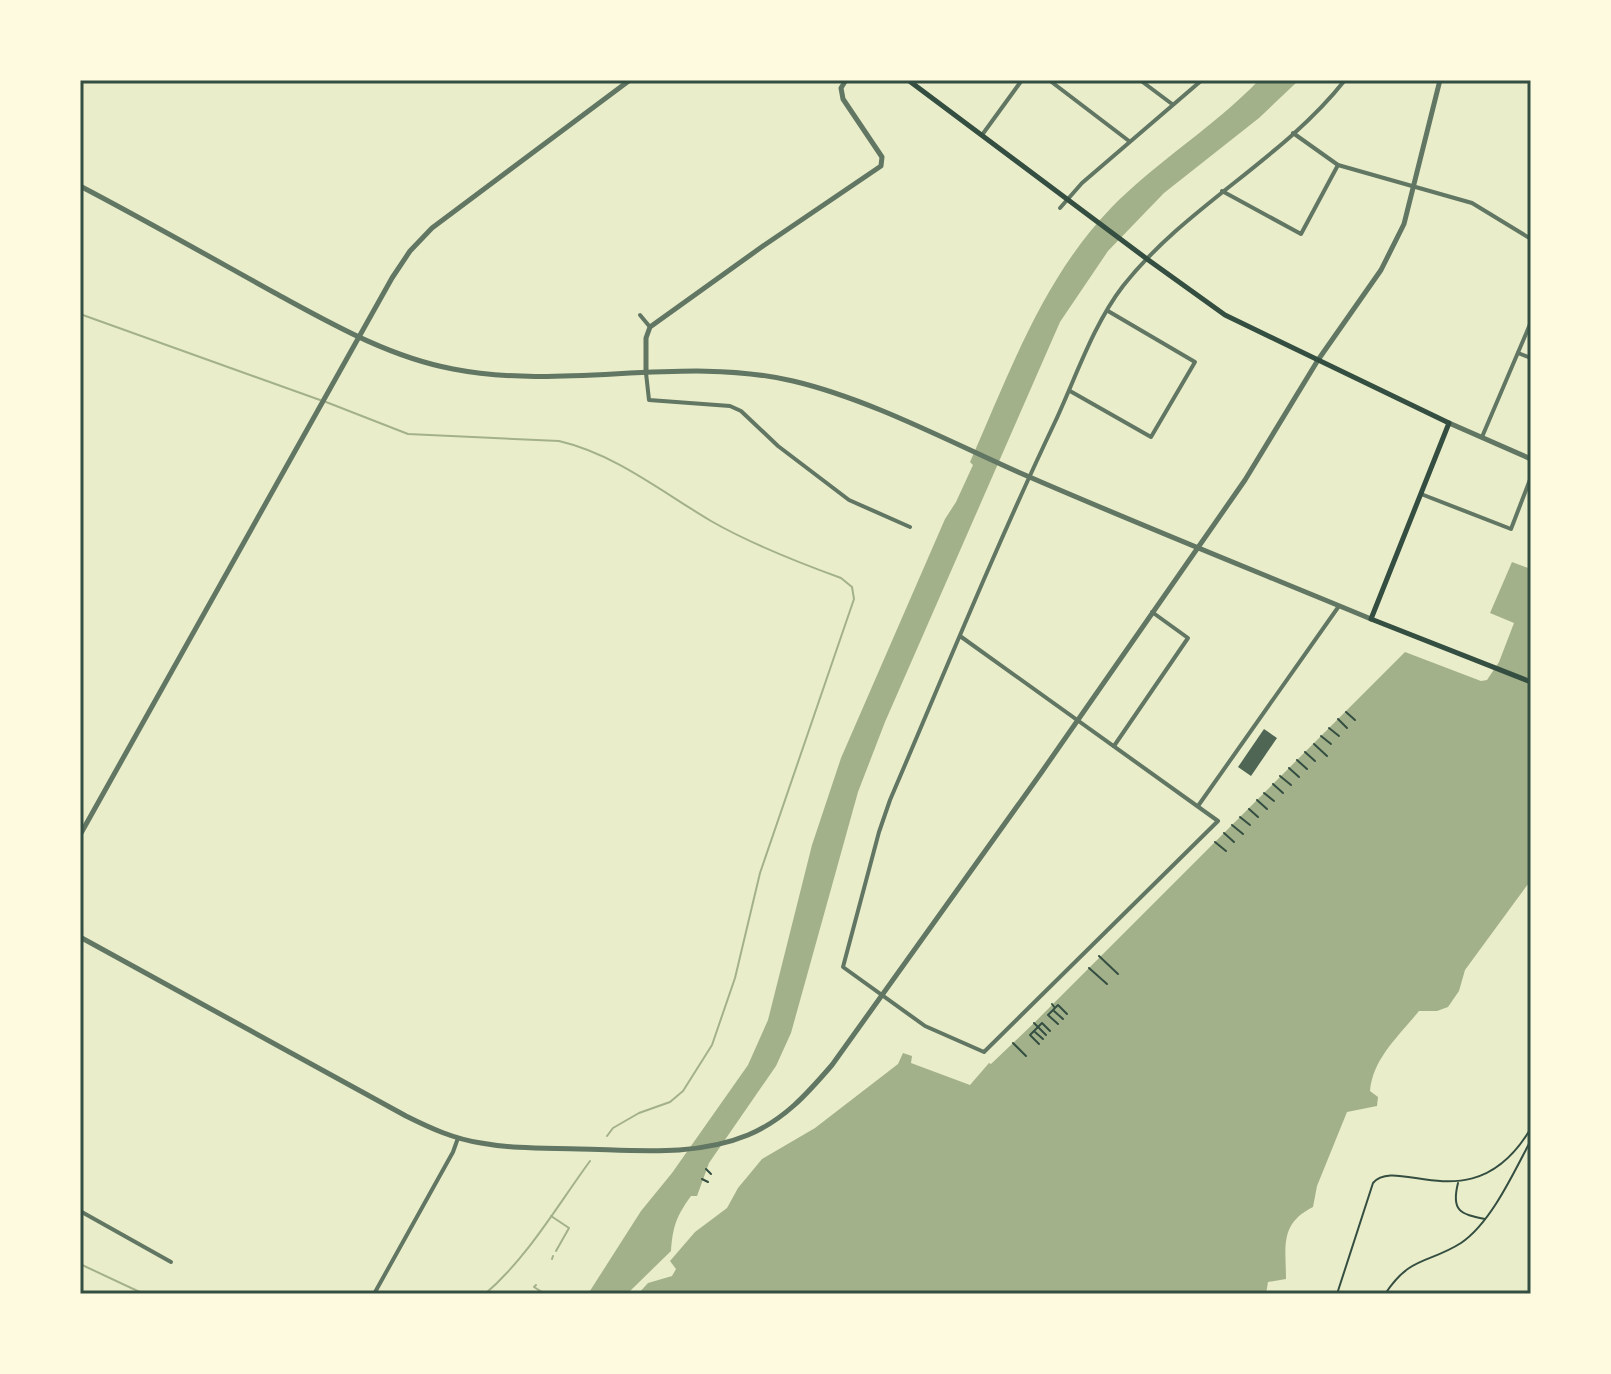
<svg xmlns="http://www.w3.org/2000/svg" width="1611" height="1374" font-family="'Varela Round',sans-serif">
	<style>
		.water { fill: #a3b18a }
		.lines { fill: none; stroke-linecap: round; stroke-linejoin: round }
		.stream { stroke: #a3b18a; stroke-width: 2 }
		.building { fill: #4f6655 }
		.path { stroke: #344e41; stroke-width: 2 }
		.minor { stroke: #617663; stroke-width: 4 }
		.tertiary { stroke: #617663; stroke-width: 5 }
		.secondary { stroke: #344e41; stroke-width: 5 }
		.neatline { fill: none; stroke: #344e41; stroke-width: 3 }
	</style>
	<rect width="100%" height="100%" fill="#e9edc9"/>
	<g class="water">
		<path d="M 1259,80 L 1299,80 L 1259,118 L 1164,193 L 1108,251 L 1060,322 L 885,722 L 858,792 L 791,1033 L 776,1066 L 709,1163 L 697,1196 L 691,1196 C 676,1217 673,1226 671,1251 L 627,1294 L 588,1294 L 641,1211 L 672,1173 L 748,1065 L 768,1020 L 812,845 L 841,758 L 945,519 L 956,502 L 973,465 L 970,462 C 1009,374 1043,278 1111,208 C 1157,161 1214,127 1259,80 Z"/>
		<path d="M 1512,562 L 1531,569 L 1531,880 L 1465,970 L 1459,991 L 1448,1007 L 1437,1011 L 1419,1011 C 1399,1036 1373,1058 1370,1091 L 1378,1097 L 1377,1106 L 1347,1112 L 1317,1186 L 1313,1207 C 1279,1224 1286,1247 1286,1279 L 1268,1282 L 1266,1294 L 638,1294 L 648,1283 L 672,1276 L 676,1269 L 670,1261 L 695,1232 L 727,1208 L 738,1188 L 762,1159 L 815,1128 L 898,1064 L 903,1053 L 912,1056 L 911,1063 L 970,1085 L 989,1063 L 991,1064 L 1034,1023 L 1405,652 L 1481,681 L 1487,680 L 1499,662 L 1514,623 L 1490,613 Z"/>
	</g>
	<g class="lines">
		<g class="stream">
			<path d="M 80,314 L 320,400"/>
			<path d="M 326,402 L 408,434 L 559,441 C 615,454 662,492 711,521 C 751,544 797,562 841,578 L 852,587 L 854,599 L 760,873 L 735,978 L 712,1045 L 683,1091 L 670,1102 L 639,1113 L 613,1128 L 607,1136"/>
			<path d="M 551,1216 L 569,1228 L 556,1251"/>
			<path d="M 552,1259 L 553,1256"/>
			<path d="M 80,1264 L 144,1294"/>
			<path d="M 536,1285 L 534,1287 L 545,1294"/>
			<path d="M 485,1294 C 528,1257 557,1206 590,1161"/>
		</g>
	</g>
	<path class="building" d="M 1264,729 L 1277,738 L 1251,776 L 1238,767 Z"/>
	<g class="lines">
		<g class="path">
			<path d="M 1346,712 L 1355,720"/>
			<path d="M 1338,719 L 1347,728"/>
			<path d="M 1329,728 L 1339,736"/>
			<path d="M 1321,736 L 1331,744"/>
			<path d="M 1314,744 L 1327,756"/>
			<path d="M 1305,752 L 1315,761"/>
			<path d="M 1297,760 L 1307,769"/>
			<path d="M 1289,768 L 1299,777"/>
			<path d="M 1280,776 L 1291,785"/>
			<path d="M 1273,784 L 1283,793"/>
			<path d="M 1264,793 L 1274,801"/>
			<path d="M 1257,800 L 1267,809"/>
			<path d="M 1249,809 L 1258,817"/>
			<path d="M 1240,817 L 1250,825"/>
			<path d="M 1232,825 L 1243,834"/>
			<path d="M 1224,833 L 1234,842"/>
			<path d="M 1215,842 L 1226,851"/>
			<path d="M 1099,956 L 1118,974"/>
			<path d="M 1089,968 L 1107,984"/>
			<path d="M 1052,1004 L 1055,1008 L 1048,1015 L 1058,1024"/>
			<path d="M 1056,1007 L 1058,1005 L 1067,1014"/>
			<path d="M 1054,1011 L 1063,1019"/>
			<path d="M 1034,1023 L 1046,1035"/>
			<path d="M 1035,1032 L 1043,1039"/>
			<path d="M 1013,1043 L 1026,1056"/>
			<path d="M 1039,1044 L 1030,1035 L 1042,1023 L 1050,1031"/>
			<path d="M 706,1169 L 711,1174"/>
			<path d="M 702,1179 L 708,1182"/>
			<path d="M 1458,1183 C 1451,1211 1460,1214 1485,1219"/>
			<path d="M 1337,1294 L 1373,1183 C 1397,1154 1474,1225 1531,1128"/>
			<path d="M 1385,1294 C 1411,1255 1428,1264 1461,1243 C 1491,1223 1514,1172 1531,1140"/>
		</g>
		<g class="minor">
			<path d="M 1049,80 L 1129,141"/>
			<path d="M 1140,80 L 1172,104"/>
			<path d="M 1293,133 L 1338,165 L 1472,203 L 1531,239"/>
			<path d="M 982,135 L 1022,80"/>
			<path d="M 1222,191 L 1301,234 L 1338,165"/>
			<path d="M 1060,208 L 1082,183 L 1202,80"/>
			<path d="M 640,315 L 650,327"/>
			<path d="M 1518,353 L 1531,358"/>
			<path d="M 646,373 L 649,400 L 730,406 L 741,411 L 778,446 L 849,500 L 910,527"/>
			<path d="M 1070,391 L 1151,437 L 1195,362 L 1108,311"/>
			<path d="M 1482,437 L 1531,322"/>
			<path d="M 1421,494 L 1511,529 L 1531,477"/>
			<path d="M 960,636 L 1218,821 L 984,1052 L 925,1026 L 843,967 L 879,832 L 890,800 C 944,674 996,546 1055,422 C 1076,377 1093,325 1123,286 C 1186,206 1282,160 1345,80"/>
			<path d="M 1114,746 L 1188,638 L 1152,612"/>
			<path d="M 1198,806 L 1339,606"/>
			<path d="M 80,1211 L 171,1262"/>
			<path d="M 374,1294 L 453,1152 L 458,1138"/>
		</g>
		<g class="tertiary">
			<path d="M 80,186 C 145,220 210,257 275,293 C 332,324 389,357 453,369 C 566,391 681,355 793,381 C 869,399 946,440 1018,472 C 1135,523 1253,570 1371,619"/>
			<path d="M 646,373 L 646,338 L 650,327 L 763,246 L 881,166 L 882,157 L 843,99 L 841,88 L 846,80"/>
			<path d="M 1449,423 L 1531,459"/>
			<path d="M 80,835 L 392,278 L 410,251 L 432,228 L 630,80"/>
			<path d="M 80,937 L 406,1116 C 430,1128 454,1139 481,1143 C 513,1149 546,1148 579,1149 C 635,1150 695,1157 748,1135 C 784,1120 807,1094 832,1065 L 1041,773 L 1245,480 L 1318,360 L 1381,270 L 1404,224 L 1440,80"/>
		</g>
		<path class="secondary" d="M 908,80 L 1147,259 L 1225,315 L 1449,423 L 1371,619 L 1531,682"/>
	</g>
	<rect width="1611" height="1374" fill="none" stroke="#fefae0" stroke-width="164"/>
	<rect x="82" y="82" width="1447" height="1210" class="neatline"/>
</svg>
